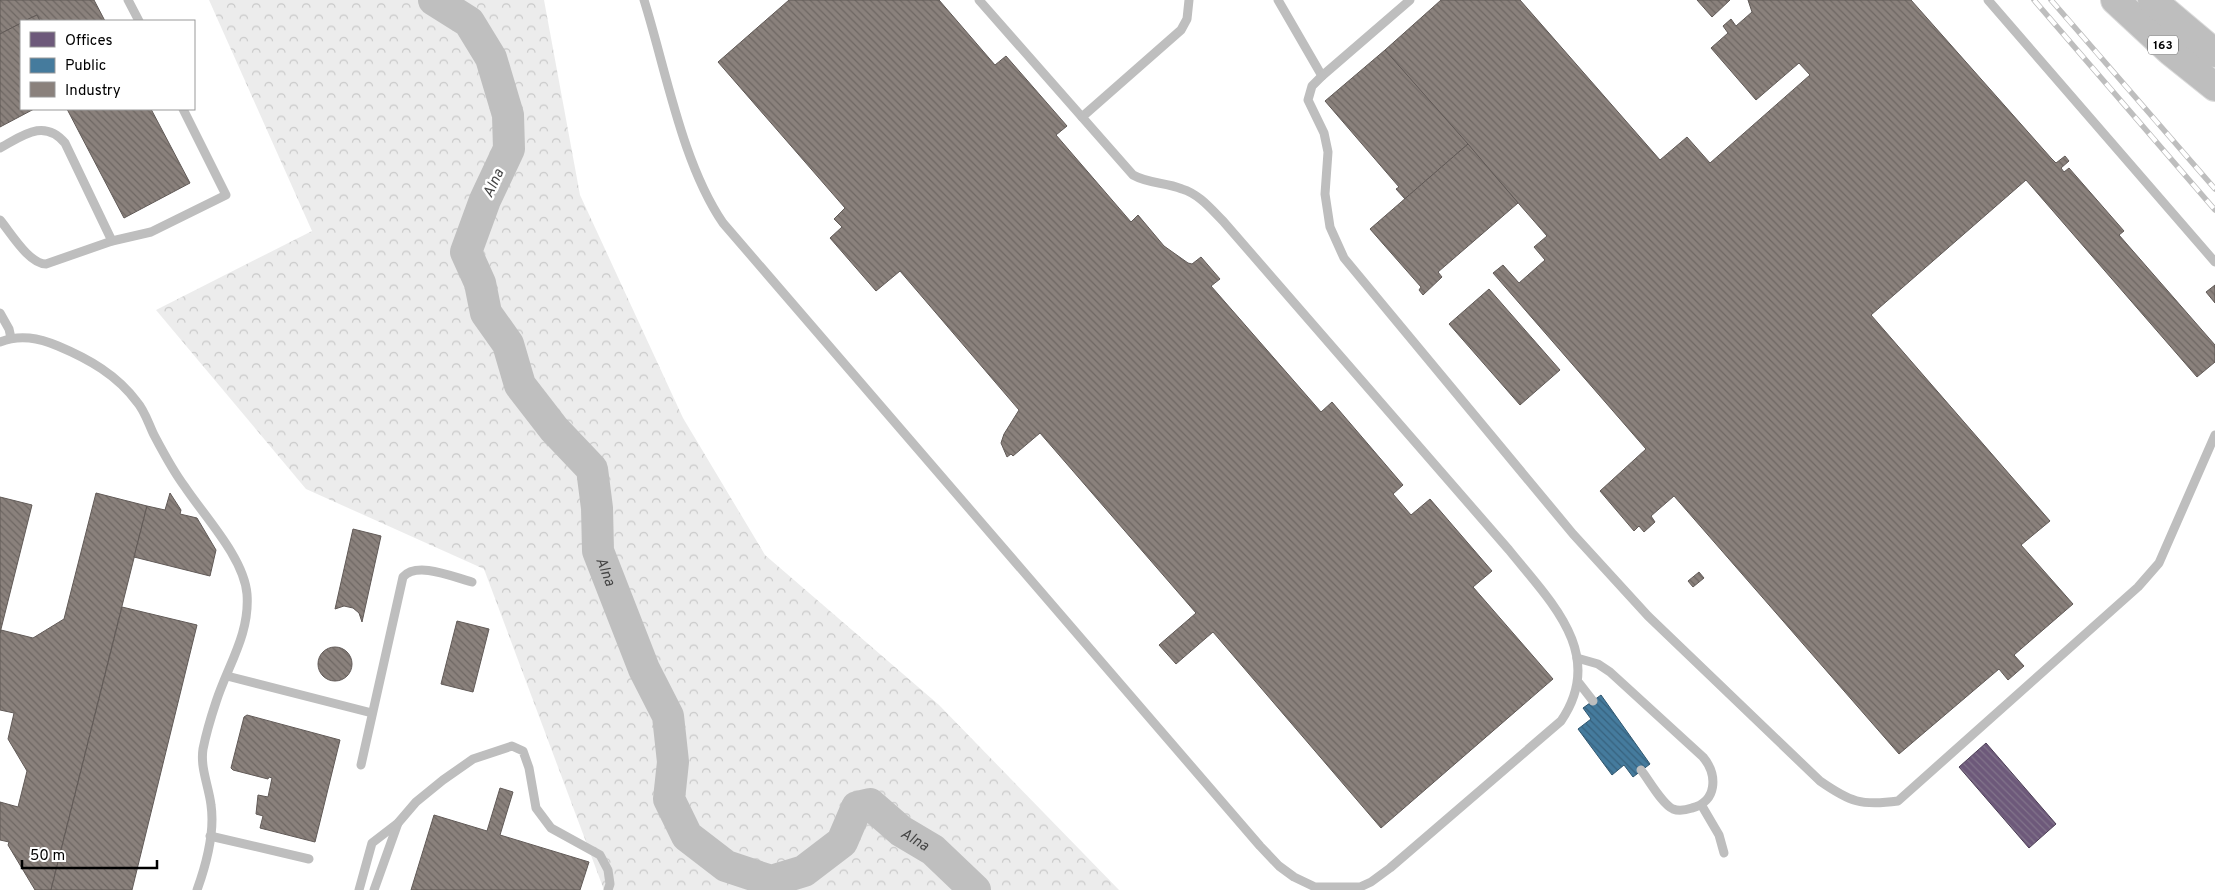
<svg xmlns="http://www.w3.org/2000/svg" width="2215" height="890" font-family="Overpass,sans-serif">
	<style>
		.forest { fill: url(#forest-crowns) }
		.offices { fill: url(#offices-back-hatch); stroke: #4c3e55 }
		.public { fill: url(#public-back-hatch); stroke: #30566e }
		.industry { fill: url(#industry-back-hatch); stroke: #615a57 }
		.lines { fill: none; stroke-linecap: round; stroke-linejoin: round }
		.river { stroke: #bfbfbf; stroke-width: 32 }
		.highway-casing { stroke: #dbdbdb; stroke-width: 30 }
		.lane { stroke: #bebebe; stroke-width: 9 }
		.highway { stroke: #bebebe; stroke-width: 28 }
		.rail-casing { stroke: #bebebe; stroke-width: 5.5 }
		.rail { stroke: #fff; stroke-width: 4; stroke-dasharray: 11; stroke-linecap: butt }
		.labels { text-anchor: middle; stroke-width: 5; stroke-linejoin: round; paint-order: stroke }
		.shield { fill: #fff; stroke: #4c4c4c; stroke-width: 1 }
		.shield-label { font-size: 12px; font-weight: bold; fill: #000 }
		.water-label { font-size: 15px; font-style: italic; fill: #444; stroke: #fff }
	</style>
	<defs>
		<pattern id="forest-crowns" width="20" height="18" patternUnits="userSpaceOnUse" patternTransform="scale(1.25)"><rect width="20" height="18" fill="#ececec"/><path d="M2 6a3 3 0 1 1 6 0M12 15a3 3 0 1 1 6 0" fill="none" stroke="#c9c9c9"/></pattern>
		<pattern id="offices-back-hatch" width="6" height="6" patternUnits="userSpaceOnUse" patternTransform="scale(1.25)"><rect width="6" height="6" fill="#6d597a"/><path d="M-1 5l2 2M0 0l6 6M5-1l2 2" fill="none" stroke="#82748b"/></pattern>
		<pattern id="public-back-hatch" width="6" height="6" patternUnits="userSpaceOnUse" patternTransform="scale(1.25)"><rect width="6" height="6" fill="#457b9d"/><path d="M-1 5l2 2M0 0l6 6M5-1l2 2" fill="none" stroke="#37627e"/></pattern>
		<pattern id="industry-back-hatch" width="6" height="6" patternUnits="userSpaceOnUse" patternTransform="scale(1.25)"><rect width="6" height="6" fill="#8a817c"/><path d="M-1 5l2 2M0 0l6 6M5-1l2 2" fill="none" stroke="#6e6763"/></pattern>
	</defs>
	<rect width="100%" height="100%" fill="#fff"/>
	<path class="forest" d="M 209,0 L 544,0 L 580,195 L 683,418 L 765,555 L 939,705 L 1119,890 L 604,890 L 484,569 L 306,489 L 156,310 L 312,231 Z"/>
	<path class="offices" d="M 1986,743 L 2056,824 L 2029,848 L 1959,767 Z"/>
	<path class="public" d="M 1601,695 L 1650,764 L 1633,777 L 1624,765 L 1612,775 L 1578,729 L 1591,719 L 1583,708 Z"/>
	<g class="industry">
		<path d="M 0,0 L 94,0 L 105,21 L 40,21 L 37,15 L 0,34 Z"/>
		<path d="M 789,0 L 939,0 L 995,65 L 1006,56 L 1067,126 L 1056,135 L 1131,222 L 1138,215 L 1164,246 L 1188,263 L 1192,264 L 1201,257 L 1220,279 L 1211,286 L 1321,412 L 1332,402 L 1403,485 L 1393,494 L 1411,515 L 1430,499 L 1492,571 L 1473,587 L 1553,679 L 1381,828 L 1213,632 L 1176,664 L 1159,645 L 1196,613 L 1040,433 L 1013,456 L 1011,454 L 1007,457 L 1001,443 L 1004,434 L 1019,410 L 900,271 L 876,291 L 830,238 L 842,227 L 834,219 L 845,208 L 718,62 Z"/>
		<path d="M 1441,0 L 1520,0 L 1660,160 L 1687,137 L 1710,163 L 1810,75 L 1799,63 L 1756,100 L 1711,48 L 1728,33 L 1723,26 L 1731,19 L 1736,26 L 1752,12 L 1748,0 L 1911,0 L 2051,158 L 2056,163 L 2065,156 L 2069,161 L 2061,168 L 2064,172 L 2069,168 L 2124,231 L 2119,235 L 2215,345 L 2215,362 L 2197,377 L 2026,180 L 1871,315 L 2050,521 L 2021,545 L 2073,604 L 2014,655 L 2024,666 L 2008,680 L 1999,669 L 1899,754 L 1674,496 L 1651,516 L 1655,522 L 1644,532 L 1639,526 L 1634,531 L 1600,491 L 1646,449 L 1493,273 L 1503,265 L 1519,283 L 1545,260 L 1534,247 L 1547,236 L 1385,50 Z"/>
		<path d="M 1697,0 L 1730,0 L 1712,17 Z"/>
		<path d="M 37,15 L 40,21 L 24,21 Z"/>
		<path d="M 21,23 L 21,109 L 34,109 L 0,127 L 0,34 Z"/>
		<path d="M 1385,50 L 1468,144 L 1405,199 L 1396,189 L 1399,187 L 1325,101 Z"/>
		<path d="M 67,109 L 151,109 L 190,183 L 124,218 Z"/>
		<path d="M 1468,144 L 1518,203 L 1438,272 L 1442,277 L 1423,295 L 1419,290 L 1421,287 L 1370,229 Z"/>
		<path d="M 2215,285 L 2215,303 L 2206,292 Z"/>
		<path d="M 1489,289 L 1560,370 L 1520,405 L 1449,324 Z"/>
		<path d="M 96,493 L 147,506 L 51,890 L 35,890 L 8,845 L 9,842 L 0,840 L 0,802 L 18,807 L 27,771 L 8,739 L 14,713 L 0,710 L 0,633 L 1,630 L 33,638 L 64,619 Z"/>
		<path d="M 170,493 L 181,510 L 180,514 L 197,518 L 216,550 L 210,576 L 134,557 L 147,506 L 165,510 Z"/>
		<path d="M 0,497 L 32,505 L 0,633 Z"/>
		<path d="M 353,529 L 381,536 L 362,622 L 359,613 L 353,608 L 344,606 L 335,609 Z"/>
		<path d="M 1699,572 L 1704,578 L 1693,587 L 1688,581 Z"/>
		<path d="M 122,607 L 197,625 L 132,890 L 51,890 Z"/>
		<path d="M 457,621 L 489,629 L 473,692 L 441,684 Z"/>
		<circle cx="335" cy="664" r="17"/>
		<path d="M 247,715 L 340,740 L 315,842 L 260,828 L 263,816 L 256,814 L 258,795 L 268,797 L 272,778 L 269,777 L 268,779 L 233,770 L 231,768 L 244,717 Z"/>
		<path d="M 500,788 L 513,792 L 500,835 L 589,862 L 580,890 L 411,890 L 434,815 L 487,831 Z"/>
	</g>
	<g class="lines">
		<path class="river" id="s1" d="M 434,0 L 469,22 L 491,58 L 508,115 L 509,149 L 485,200 L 466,252 L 480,283 L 486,313 L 508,344 L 520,385 L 554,429 L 592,469 L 597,508 L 598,551 L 644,669 L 668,716 L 673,762 L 669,799 L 687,836 L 726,866 L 771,881 L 804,871 L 842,842 L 857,807 L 870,804 L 901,831 L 933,850 L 975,890"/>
		<g class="highway-casing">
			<g id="highway">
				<path d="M 2115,0 L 2170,51 L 2215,87"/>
				<path d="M 2152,0 L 2215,53"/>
			</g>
		</g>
		<g class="lane">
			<path d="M 128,0 L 139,21"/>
			<path d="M 644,0 C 666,70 682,163 723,223 L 1260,846 L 1279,866 L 1294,877 L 1315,887 L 1360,887 L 1371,882 L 1390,868 L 1561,721 C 1607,654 1550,601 1509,550 L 1223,221 C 1211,209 1199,194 1182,189 C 1165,182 1149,184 1133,175 L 979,0"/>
			<path d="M 1278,0 L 1322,76"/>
			<path d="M 1410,0 L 1322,76 L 1312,86 L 1308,100 L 1324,133 L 1328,152 L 1325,194 L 1330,227 L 1344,258 L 1573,534 L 1648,616 L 1820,781 C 1850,802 1861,806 1898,801 L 2138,587 L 2159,563 L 2215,435"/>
			<path d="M 1988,0 L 2215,262"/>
			<path d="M 1082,117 L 1181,30 L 1187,19 L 1189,0"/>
			<path d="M 0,148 C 22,136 44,118 65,143 L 112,241"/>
			<path d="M 0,220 C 11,233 29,264 46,264 L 112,241 L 151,232 L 226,195 L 183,109"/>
			<path d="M 0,313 L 9,329 L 11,338"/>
			<path d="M 0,342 C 20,334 39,338 58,346 C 89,359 117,375 137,402 C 145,411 149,425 154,435 C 164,454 173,471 185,487 C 205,517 244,558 247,594 C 250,634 228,665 216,702 C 211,717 206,734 203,749 C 200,768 209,787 211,805 C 215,832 206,865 197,890"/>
			<path d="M 1577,658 L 1598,664 L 1610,672 L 1703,757 C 1718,775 1717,802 1692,808 C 1686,810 1678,811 1673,809 C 1662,804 1649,780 1641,770"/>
			<path d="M 227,676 L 372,713"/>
			<path d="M 1579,683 L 1593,701"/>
			<path d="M 361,765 L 403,577 C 417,561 453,577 472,582"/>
			<path d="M 1702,806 L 1719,835 L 1724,853"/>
			<path d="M 210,836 L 309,859"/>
			<path d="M 359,890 L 372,843 L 398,823 L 416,802 L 443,780 L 473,759 L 512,746 L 523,751 L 529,768 L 536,808 L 551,828 L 600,855 L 608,870 L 610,884 L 608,890"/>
			<path d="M 374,890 L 398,823"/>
		</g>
		<use href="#highway" class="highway"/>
		<g class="rail-casing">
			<g id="rail">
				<path d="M 2034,0 L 2215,210"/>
				<path d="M 2051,0 L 2215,189"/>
			</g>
		</g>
		<use href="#rail" class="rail"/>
	</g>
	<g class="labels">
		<rect class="shield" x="2148" y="35.5" width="30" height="19" rx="4"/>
		<g class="shield-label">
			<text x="2163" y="49">163</text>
		</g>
		<g class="water-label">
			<text transform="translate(493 183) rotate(-65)" y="5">Alna</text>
			<text dy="5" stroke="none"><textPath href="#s1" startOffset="649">Alna</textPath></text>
			<text dy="5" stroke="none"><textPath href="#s1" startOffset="1219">Alna</textPath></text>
		</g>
	</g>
	<rect x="20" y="20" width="175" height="90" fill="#ffffff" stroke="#999999"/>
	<rect x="30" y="32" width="25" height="15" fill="#6d597a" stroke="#999999"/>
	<text x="65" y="45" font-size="15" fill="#000000">Offices</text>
	<rect x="30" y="58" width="25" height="15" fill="#457b9d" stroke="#999999"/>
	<text x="65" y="70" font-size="15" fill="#000000">Public</text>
	<rect x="30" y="82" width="25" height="15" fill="#8a817c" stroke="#999999"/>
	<text x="65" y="95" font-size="15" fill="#000000">Industry</text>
	<path d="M22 860v8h135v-8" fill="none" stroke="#000000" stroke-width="2.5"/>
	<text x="30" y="860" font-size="15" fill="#000000" stroke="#ffffff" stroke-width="4" paint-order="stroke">50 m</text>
</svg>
